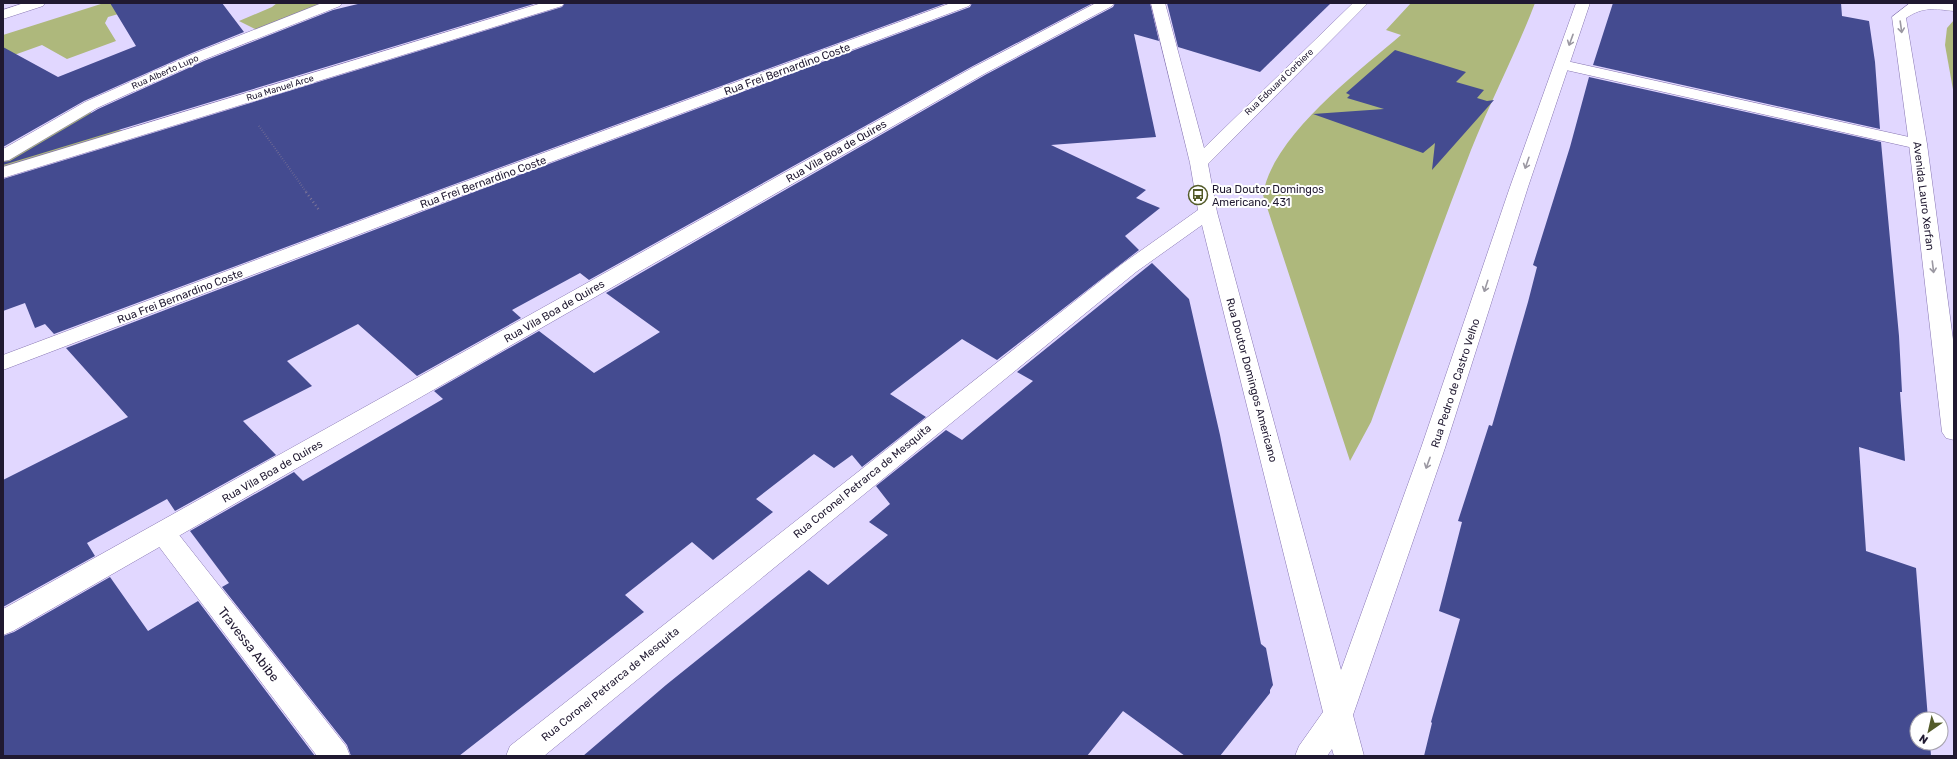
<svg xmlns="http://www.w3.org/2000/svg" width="1957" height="759" font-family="Rubik,sans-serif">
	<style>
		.green { fill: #aeb87c }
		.building { fill: #444b90 }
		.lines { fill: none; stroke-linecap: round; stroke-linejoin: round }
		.service-casing { stroke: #8776b2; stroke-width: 1 }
		.minor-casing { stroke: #8776b2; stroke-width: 1 }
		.path-far1 { stroke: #817898; stroke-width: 2; stroke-dasharray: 0.5 2; stroke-linecap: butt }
		.path { stroke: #817898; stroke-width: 2.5; stroke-dasharray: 1 3; stroke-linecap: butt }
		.service { fill: #fff; fill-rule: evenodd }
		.minor { fill: #fff; fill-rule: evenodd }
		.oneway { stroke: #9b98a2 }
		.labels { text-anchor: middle; stroke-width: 4; stroke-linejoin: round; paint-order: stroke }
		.far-street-label { font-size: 9px; fill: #201931; stroke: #fff }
		.street-label { font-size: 11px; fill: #201931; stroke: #fff }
		.poi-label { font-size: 11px; fill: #201931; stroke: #fff; text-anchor: start }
		.near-street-label { font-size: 13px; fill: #201931; stroke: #fff }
	</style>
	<rect width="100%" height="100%" fill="#e1d7ff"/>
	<g class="green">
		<path d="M 104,3 L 144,3 L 146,6 L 108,17 L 105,23 L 116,41 L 67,59 L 42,45 L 3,59 L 3,35 Z"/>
		<path d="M 277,3 L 330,3 L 259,31 L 239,21 L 272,7 Z"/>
		<path d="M 1411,3 L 1535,3 C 1516,53 1491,100 1471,150 C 1436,240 1404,331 1371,422 L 1350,461 L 1263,195 C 1272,136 1357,73 1401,35 L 1386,30 Z"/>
		<path d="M 1954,20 L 1954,95 L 1945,45 L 1947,28 Z"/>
		<path d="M 89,111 L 104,123 L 125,132 L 3,168 L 3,161 Z"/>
	</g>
	<g class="building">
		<path d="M 110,3 L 222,3 L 244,32 L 192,53 L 84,101 L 3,147 L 3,47 L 58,77 L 136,46 Z"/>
		<path d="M 362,3 L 537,3 L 3,165 L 3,162 L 10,161 L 98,109 L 204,61 L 333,10 Z"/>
		<path d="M 565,3 L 947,3 L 436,191 L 54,334 L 45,324 L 35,328 L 25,303 L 3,311 L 3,179 L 562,7 Z"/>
		<path d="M 972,3 L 1093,3 L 971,67 L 589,280 L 580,273 L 512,310 L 521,318 L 417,376 L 358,324 L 287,361 L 312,386 L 243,421 L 276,455 L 175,511 L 167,499 L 87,543 L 95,556 L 3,607 L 3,480 L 128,417 L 66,348 L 450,201 L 970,7 Z"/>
		<path d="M 1115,3 L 1150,3 L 1159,41 L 1134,34 L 1156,137 L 1051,145 L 1146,190 L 1136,198 L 1160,208 L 1125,236 L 1139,250 L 997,360 L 962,339 L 890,394 L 926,417 L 862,467 L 852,455 L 834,468 L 814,454 L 756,499 L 773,512 L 713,560 L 692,542 L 625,595 L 644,612 L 459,756 L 351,756 L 347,745 L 222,587 L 229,583 L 190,531 L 294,472 L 303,481 L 443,399 L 434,391 L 539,331 L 594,373 L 660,332 L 606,293 L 985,75 L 1113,7 Z"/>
		<path d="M 1167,3 L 1331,3 L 1260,72 L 1178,47 Z"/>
		<path d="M 1613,3 L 1841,3 L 1842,16 L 1869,21 L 1875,62 L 1880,129 L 1593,65 Z"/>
		<path d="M 1395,50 L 1466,72 L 1456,82 L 1484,90 L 1477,98 L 1487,101 L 1494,100 L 1432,170 L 1435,143 L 1423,153 L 1313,114 L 1384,109 L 1347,98 L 1350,95 L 1346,93 Z"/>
		<path d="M 1589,77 L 1881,142 L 1899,336 L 1902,392 L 1900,392 L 1905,461 L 1859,447 L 1866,551 L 1916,568 L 1928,719 L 1917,719 L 1917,743 L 1930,743 L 1931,756 L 1424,756 L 1432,723 L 1431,722 L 1460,619 L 1439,611 L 1462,522 L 1458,521 L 1489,425 L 1492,426 L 1528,302 L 1537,267 L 1533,265 L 1570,147 Z"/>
		<path d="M 1152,263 L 1189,299 L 1220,435 L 1261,644 L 1266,648 L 1273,685 L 1270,690 L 1270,693 L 1220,756 L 1185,756 L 1123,711 L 1087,756 L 583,756 L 666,685 L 809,570 L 828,585 L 888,535 L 869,522 L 890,504 L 876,486 L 946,430 L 962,440 L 1033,381 L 1017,372 Z"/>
		<path d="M 110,577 L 148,631 L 198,601 L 315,756 L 3,756 L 3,636 L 14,632 Z"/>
	</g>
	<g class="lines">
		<g class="service-casing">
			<g id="service">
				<path d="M 1562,60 L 1918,139 L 1924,140 L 1927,144 L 1924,148 L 1918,149 L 1557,68 L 1554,65 L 1557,62 Z"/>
				<path d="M 163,523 L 172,526 L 346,746 L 350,756 L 317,756 L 154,540 L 150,533 L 154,526 Z"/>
			</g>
		</g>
		<g class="minor-casing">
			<g id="minor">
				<path d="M 24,3 L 45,3 L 43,6 L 3,19 L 3,10 Z"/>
				<path d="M 322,3 L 342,3 L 340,6 L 203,60 L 97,108 L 9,160 L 3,161 L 3,149 L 85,102 L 193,54 Z"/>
				<path d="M 542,3 L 564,3 L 562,6 L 3,178 L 3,167 Z"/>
				<path d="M 951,3 L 971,3 L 969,6 L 449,200 L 3,370 L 3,355 L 437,192 Z"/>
				<path d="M 1096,3 L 1114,3 L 1112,6 L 984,74 L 13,631 L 3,635 L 3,609 L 972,68 Z"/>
				<path d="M 1151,3 L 1165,3 L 1204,148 L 1353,3 L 1368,3 L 1208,164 L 1217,212 L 1341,670 L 1421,448 L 1510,187 L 1576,3 L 1590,3 L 1528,187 L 1445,448 L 1353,715 L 1364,756 L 1334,756 L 1332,749 L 1327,756 L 1295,756 L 1299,746 L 1323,712 L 1202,225 L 1136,272 L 544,756 L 506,756 L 510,746 L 1122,264 L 1198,210 L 1190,163 Z"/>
				<path d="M 1910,3 L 1954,3 L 1954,11 C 1934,9 1924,6 1906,18 L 1927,144 L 1954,347 L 1954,440 L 1946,438 L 1942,432 L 1909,144 L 1892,17 Z"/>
			</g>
		</g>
		<path class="path-far1" d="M 259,126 L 307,193"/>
		<path class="path" d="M 306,192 L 319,210"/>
		<use href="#service" class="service"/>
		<use href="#minor" class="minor"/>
	</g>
	<defs><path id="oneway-shaft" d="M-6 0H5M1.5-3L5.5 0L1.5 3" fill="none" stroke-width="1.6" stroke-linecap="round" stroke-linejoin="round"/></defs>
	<g class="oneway">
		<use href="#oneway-shaft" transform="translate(1901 27) rotate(82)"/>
		<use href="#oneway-shaft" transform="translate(1571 40) rotate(110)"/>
		<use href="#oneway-shaft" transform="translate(1527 163) rotate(109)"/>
		<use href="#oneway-shaft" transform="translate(1933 267) rotate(83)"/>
		<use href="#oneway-shaft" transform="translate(1486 286) rotate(108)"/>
		<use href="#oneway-shaft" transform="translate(1428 463) rotate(110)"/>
	</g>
	<defs>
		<g id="bus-ring" transform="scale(1)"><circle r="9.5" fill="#fff" stroke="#535b29" stroke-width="1.5"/><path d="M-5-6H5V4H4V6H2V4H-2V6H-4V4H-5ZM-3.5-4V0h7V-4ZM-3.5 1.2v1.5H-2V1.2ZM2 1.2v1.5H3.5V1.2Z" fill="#535b29"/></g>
	</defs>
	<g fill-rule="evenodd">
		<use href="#bus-ring" x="1198" y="195"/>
	</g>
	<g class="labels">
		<g class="far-street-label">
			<text transform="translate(165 72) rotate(-24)" y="3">Rua Alberto Lupo</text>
			<text transform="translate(1279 82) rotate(-44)" y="3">Rua Edouard Corbiere</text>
			<text transform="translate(280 88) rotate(-17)" y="3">Rua Manuel Arce</text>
		</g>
		<g class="street-label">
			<text transform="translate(787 69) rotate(-20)" y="4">Rua Frei Bernardino Coste</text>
			<text transform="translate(836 151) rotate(-30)" y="4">Rua Vila Boa de Quires</text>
			<text transform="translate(483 182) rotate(-20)" y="4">Rua Frei Bernardino Coste</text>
			<text transform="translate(1924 196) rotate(83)" y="4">Avenida Lauro Xerfan</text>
			<text transform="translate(180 296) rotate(-21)" y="4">Rua Frei Bernardino Coste</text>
			<text transform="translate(554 311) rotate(-30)" y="4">Rua Vila Boa de Quires</text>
			<text transform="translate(1252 380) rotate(75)" y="4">Rua Doutor Domingos Americano</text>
			<text transform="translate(1455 383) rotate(-72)" y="4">Rua Pedro de Castro Velho</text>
			<text transform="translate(272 471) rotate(-30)" y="4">Rua Vila Boa de Quires</text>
			<text transform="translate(862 481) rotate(-39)" y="4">Rua Coronel Petrarca de Mesquita</text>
			<text transform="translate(610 684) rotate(-39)" y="4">Rua Coronel Petrarca de Mesquita</text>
		</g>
		<g class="poi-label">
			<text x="1212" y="193">Rua Doutor Domingos<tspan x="1212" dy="13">Americano, 431</tspan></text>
		</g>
		<g class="near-street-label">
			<text transform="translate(249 644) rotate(52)" y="5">Travessa Abibe</text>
		</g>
	</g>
	<rect width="1957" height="759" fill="none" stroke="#201931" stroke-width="8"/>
	<g transform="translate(1929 731) rotate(214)"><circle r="19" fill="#ffffff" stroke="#a6a3ad"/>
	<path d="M0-3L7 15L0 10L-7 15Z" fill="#535b29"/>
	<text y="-6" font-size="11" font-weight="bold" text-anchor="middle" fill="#201931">N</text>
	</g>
</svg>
